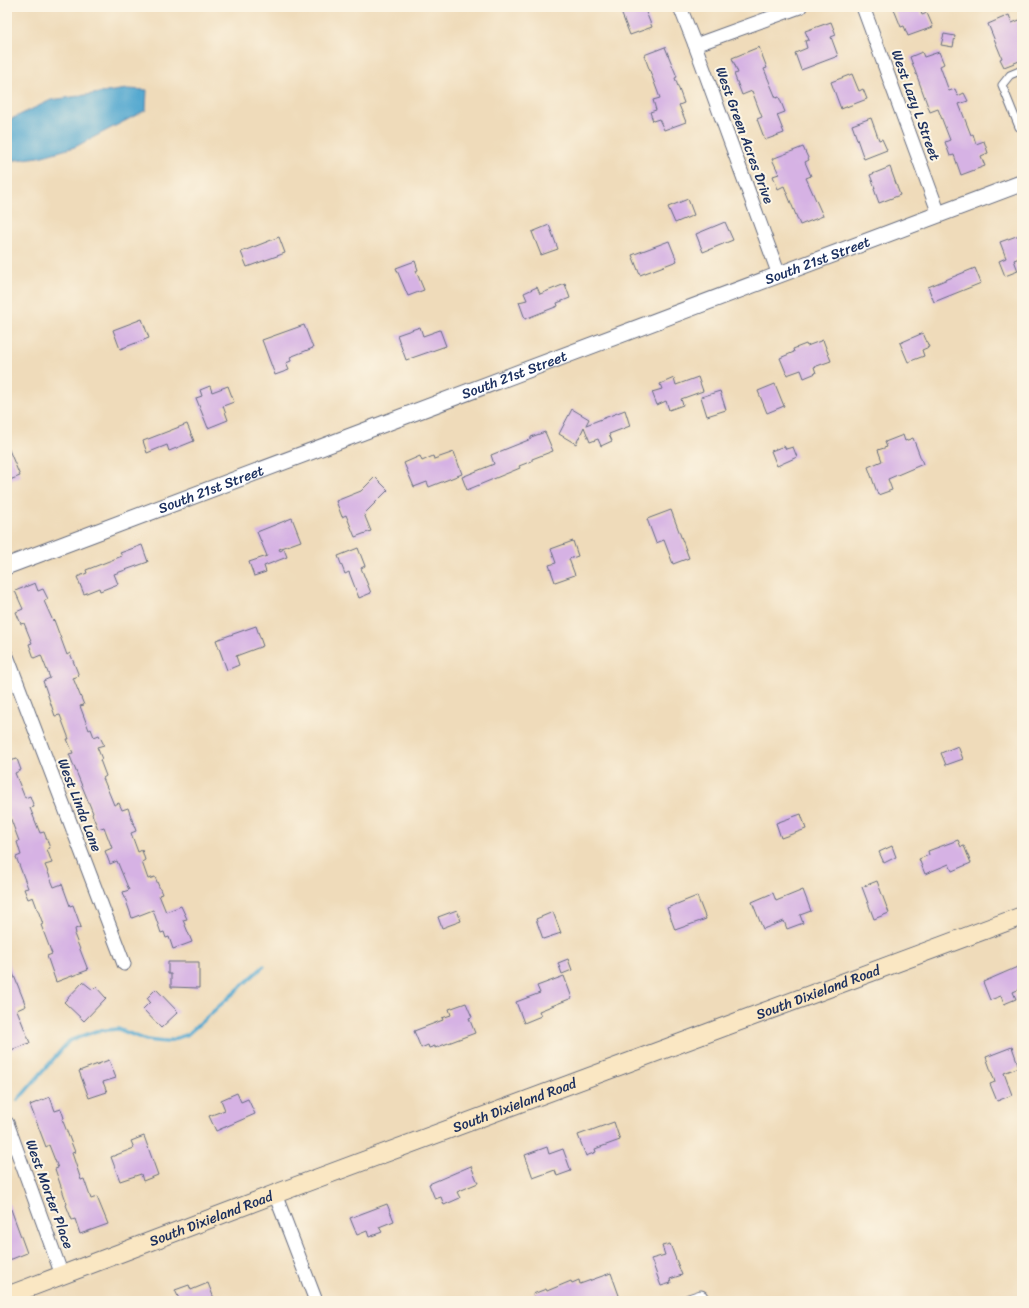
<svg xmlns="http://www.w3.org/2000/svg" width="1029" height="1308" font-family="Sriracha,sans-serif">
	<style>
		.water { fill: #54a9d0; stroke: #386c97 }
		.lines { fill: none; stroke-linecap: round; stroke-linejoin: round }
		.stream { stroke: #54a9d0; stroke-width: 3.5 }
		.building { fill: #d6b2e4 }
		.service-casing { stroke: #656b7e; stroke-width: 9 }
		.minor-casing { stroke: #656b7e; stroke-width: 15 }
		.tertiary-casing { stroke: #656b7e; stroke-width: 18 }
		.secondary-casing { stroke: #656b7e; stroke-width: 20 }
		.service { stroke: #fff; stroke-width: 7 }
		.minor { stroke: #fff; stroke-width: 13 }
		.tertiary { stroke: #fff; stroke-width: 16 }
		.secondary { stroke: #fae7c3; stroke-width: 18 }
		.labels { text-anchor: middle; stroke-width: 4; stroke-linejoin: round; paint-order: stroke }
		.street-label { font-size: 14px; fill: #1b2f5e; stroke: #fcf5e5 }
	</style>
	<rect width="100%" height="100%" fill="#fcf5e5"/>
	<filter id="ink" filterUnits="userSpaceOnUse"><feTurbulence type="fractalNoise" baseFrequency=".025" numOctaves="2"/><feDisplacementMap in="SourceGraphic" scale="8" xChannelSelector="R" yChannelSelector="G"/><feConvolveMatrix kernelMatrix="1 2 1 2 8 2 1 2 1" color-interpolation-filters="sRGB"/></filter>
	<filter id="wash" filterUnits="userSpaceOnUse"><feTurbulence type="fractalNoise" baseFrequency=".012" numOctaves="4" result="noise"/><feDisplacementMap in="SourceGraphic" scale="16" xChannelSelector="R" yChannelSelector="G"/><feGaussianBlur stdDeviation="0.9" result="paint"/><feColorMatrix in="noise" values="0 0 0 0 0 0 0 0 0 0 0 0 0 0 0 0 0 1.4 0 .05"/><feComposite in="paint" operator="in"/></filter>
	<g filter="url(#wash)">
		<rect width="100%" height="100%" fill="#efdbba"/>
		<path class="water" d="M 127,89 L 147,90 L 146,110 L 75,147 L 39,157 L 8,161 L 7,156 L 7,121 L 51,100 Z"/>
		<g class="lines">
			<path class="stream" d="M 18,1100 L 69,1041 L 96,1031 L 118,1029 L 146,1040 L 166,1042 L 188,1034 L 264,966"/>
		</g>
		<g id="blocks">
			<g class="building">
				<path d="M 619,7 L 644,7 L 652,27 L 630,35 Z"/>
				<path d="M 893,7 L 919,7 L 922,15 L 927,13 L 933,27 L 908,36 L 904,26 L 901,27 Z"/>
				<path d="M 1009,15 L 1012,23 L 1022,19 L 1022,60 L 1004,67 L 1000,59 L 1002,58 L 988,24 Z"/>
				<path d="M 831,22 L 836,35 L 831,37 L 838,56 L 801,70 L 795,53 L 807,48 L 805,41 L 809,40 L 805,31 Z"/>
				<path d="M 944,34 L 955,36 L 953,47 L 941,45 Z"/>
				<path d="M 665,47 L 677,77 L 675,78 L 684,103 L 679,105 L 686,122 L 664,130 L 659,119 L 653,121 L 650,112 L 656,110 L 653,100 L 660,98 L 644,55 Z"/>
				<path d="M 759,47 L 767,68 L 764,69 L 776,98 L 779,97 L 785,112 L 777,115 L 784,133 L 765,140 L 757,119 L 762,117 L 752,91 L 742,95 L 734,74 L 738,73 L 732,58 Z"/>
				<path d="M 922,52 L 924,57 L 939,52 L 944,64 L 940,66 L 949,91 L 955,89 L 958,96 L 964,93 L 968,101 L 959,104 L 971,135 L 973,134 L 976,144 L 984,141 L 988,153 L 981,156 L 985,166 L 961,175 L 954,155 L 950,156 L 945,142 L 950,140 L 938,109 L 930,112 L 910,57 Z"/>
				<path d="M 852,74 L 859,91 L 863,89 L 867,99 L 841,109 L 831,82 Z"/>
				<path d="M 871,118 L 879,140 L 882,139 L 887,150 L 864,159 L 852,125 Z"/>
				<path d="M 803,147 L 809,160 L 805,162 L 811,176 L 806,178 L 823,216 L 800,225 L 784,186 L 778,189 L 773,176 L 779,174 L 772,159 Z"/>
				<path d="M 890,167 L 900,195 L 879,203 L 874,189 L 875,188 L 870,175 Z"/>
				<path d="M 688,199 L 694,215 L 675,223 L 668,207 Z"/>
				<path d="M 725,222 L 733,240 L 703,252 L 696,234 Z"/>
				<path d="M 549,225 L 558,249 L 541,255 L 532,232 Z"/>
				<path d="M 1022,234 L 1022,257 L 1014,260 L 1018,271 L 1005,276 L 999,261 L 1006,258 L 1000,242 Z"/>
				<path d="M 279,237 L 285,253 L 247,267 L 241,252 Z"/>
				<path d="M 669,241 L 677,261 L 640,275 L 632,255 Z"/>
				<path d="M 415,261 L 418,270 L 416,271 L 424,290 L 408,296 L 396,268 Z"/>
				<path d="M 975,268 L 981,283 L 934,302 L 928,287 Z"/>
				<path d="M 565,284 L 570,298 L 557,303 L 558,306 L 525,319 L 519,302 L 527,300 L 524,293 L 537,287 L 540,294 Z"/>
				<path d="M 142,319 L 149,338 L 120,349 L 113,330 Z"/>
				<path d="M 304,325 L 313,348 L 290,357 L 291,361 L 286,363 L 289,370 L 275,375 L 262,340 Z"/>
				<path d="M 420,327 L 423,336 L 440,330 L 446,346 L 406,360 L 397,335 Z"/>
				<path d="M 923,333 L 929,347 L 922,350 L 924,356 L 908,362 L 900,343 Z"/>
				<path d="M 823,340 L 831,361 L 814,367 L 816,373 L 804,378 L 801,370 L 787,375 L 780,358 L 794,352 L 793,349 L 806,344 L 807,346 Z"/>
				<path d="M 698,377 L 703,391 L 681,399 L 683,405 L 669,410 L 666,401 L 657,405 L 652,392 L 662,389 L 660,384 L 674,378 L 676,385 Z"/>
				<path d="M 775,384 L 784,406 L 767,413 L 758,391 Z"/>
				<path d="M 210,386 L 212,392 L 228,386 L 234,402 L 223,406 L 228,420 L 208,428 L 196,398 L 202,396 L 200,390 Z"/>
				<path d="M 720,391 L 726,410 L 707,416 L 701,397 Z"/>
				<path d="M 572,409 L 589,419 L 586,425 L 625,410 L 630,426 L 609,434 L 612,441 L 601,446 L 598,439 L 590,442 L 584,427 L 576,444 L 559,434 Z"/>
				<path d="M 187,424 L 194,441 L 169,451 L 167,445 L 147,453 L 143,441 Z"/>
				<path d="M 545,432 L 553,451 L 532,459 L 532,461 L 519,466 L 520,468 L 467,490 L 462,477 L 494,464 L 491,455 L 531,439 L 531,437 Z"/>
				<path d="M 903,435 L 905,441 L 913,438 L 923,464 L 888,479 L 892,490 L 878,495 L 868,467 L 882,461 L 878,450 L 887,447 L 885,442 Z"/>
				<path d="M 7,445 L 20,476 L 7,481 Z"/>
				<path d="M 784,446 L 786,449 L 793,447 L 797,457 L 777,466 L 771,451 Z"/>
				<path d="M 454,452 L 462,474 L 429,487 L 427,482 L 414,487 L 404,463 L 420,456 L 422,461 L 433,456 L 434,459 Z"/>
				<path d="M 375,477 L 388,490 L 364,514 L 371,531 L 355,537 L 346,515 L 342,517 L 336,501 L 361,491 Z"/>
				<path d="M 671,510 L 689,558 L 673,564 L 664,540 L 656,543 L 647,519 Z"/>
				<path d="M 292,518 L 301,541 L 279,549 L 280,551 L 284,549 L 287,557 L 264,566 L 266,572 L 254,576 L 249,562 L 267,556 L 257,532 Z"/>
				<path d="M 573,541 L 578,556 L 569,559 L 575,575 L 555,582 L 549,565 L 556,563 L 551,549 Z"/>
				<path d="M 142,545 L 148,562 L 114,574 L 118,584 L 100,591 L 99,588 L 84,594 L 77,577 L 87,573 L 86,570 L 122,556 L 120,553 Z"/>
				<path d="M 358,548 L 365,566 L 361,568 L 371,593 L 359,598 L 349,572 L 345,574 L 338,556 Z"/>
				<path d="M 35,583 L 38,591 L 43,589 L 48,599 L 44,601 L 53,621 L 54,620 L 67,655 L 70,653 L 79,676 L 73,678 L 84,705 L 80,706 L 89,730 L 91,729 L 94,737 L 99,735 L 104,745 L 97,747 L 102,759 L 100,760 L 106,776 L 103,778 L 114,805 L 119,803 L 122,810 L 128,808 L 136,831 L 131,833 L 138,852 L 142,850 L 145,860 L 142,862 L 148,879 L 155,877 L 162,894 L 159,895 L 166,912 L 181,906 L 187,919 L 183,920 L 192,942 L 173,949 L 169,937 L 166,938 L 164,932 L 161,933 L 153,910 L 132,918 L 123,892 L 129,890 L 117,861 L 110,864 L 105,851 L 112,848 L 104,827 L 98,829 L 92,814 L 93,813 L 69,754 L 73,753 L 67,739 L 69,739 L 60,715 L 55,716 L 43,681 L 50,678 L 41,655 L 34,658 L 29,644 L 32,643 L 24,623 L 21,624 L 16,612 L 23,609 L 15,591 Z"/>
				<path d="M 256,626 L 263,646 L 236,656 L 239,665 L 227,670 L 216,640 Z"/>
				<path d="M 958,746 L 963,759 L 946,765 L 941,753 Z"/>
				<path d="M 7,754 L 10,761 L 17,759 L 21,770 L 15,773 L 25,798 L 30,796 L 34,807 L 30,808 L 40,833 L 44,832 L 50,848 L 47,849 L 52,863 L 45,865 L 54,887 L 62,884 L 70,906 L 73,905 L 81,927 L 75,929 L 76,934 L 74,934 L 88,970 L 56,982 L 47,956 L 52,954 L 41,925 L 43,924 L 33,897 L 28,899 L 24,889 L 28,888 L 16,857 L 21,855 L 17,842 L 19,841 L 10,817 L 7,818 Z"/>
				<path d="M 801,814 L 806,829 L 781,838 L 776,823 Z"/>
				<path d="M 958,840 L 961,847 L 964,846 L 971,863 L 952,871 L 949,864 L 925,874 L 919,859 L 929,855 L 928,851 Z"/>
				<path d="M 892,846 L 896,857 L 884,863 L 879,852 Z"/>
				<path d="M 877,881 L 889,913 L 874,919 L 862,887 Z"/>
				<path d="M 803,890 L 811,911 L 800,915 L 803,923 L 787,929 L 784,921 L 763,929 L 752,902 L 773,893 L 776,901 Z"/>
				<path d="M 697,896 L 706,919 L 675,930 L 667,908 Z"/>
				<path d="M 457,910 L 461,921 L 442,928 L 438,917 Z"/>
				<path d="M 553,912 L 561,933 L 543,939 L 536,919 Z"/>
				<path d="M 7,958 L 26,1006 L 17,1010 L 30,1043 L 11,1050 L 7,1041 Z"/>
				<path d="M 568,959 L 572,970 L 562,974 L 558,963 Z"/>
				<path d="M 168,962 L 199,962 L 199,988 L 171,987 L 171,974 L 168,974 Z"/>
				<path d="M 1022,965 L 1022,988 L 1013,992 L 1016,999 L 1004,1004 L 1001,996 L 990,1000 L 983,982 Z"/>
				<path d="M 564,976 L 572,998 L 539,1011 L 541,1016 L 524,1023 L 516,1002 L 540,993 L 537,986 Z"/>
				<path d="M 83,982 L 93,990 L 96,987 L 106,998 L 84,1021 L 64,1002 Z"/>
				<path d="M 156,989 L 178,1012 L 161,1028 L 143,1009 L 150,1002 L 147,998 Z"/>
				<path d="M 466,1003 L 472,1017 L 469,1018 L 475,1033 L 435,1048 L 435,1046 L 429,1048 L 428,1045 L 421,1048 L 414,1031 L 443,1020 L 442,1018 L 451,1015 L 449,1009 Z"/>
				<path d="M 1012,1047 L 1019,1067 L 1004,1073 L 1012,1095 L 997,1101 L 990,1084 L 995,1082 L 986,1057 Z"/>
				<path d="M 109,1060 L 116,1078 L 103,1082 L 107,1092 L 89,1098 L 79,1071 Z"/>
				<path d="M 237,1093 L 241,1102 L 248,1099 L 255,1114 L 216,1131 L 209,1116 L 225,1110 L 221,1100 Z"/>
				<path d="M 50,1097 L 55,1111 L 61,1109 L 64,1118 L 62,1119 L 75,1152 L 72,1153 L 81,1180 L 84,1179 L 91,1199 L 97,1197 L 108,1224 L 80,1234 L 75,1219 L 72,1220 L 66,1205 L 67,1204 L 55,1169 L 58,1168 L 49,1145 L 46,1147 L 30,1105 Z"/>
				<path d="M 614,1122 L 620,1140 L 595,1149 L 596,1152 L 586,1156 L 578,1135 Z"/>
				<path d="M 144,1136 L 158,1175 L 143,1181 L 141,1174 L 120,1181 L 111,1157 L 134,1148 L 131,1141 Z"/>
				<path d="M 547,1147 L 549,1154 L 563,1149 L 571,1171 L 557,1176 L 555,1170 L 533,1178 L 525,1155 Z"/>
				<path d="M 471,1166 L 478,1183 L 457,1192 L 460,1198 L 444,1205 L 441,1197 L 435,1199 L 429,1184 Z"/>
				<path d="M 7,1201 L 8,1201 L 27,1253 L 7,1261 Z"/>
				<path d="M 387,1204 L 394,1221 L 379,1227 L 382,1232 L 369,1237 L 367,1231 L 357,1235 L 350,1218 Z"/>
				<path d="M 670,1244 L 682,1275 L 670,1279 L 671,1283 L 661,1286 L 651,1259 L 665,1255 L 662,1246 Z"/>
				<path d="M 611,1273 L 621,1301 L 536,1301 L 533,1294 L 546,1289 L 547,1291 L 571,1281 L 572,1283 L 579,1280 L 580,1284 Z"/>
				<path d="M 208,1283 L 215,1301 L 180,1301 L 175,1290 L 189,1285 L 191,1290 Z"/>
			</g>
		</g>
	</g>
	<g filter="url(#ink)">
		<use href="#blocks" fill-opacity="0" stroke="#656b7e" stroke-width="1"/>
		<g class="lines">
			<g class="service-casing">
				<path id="service" d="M 1019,127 L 1002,85 L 1010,75 L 1022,70"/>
			</g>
			<g class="minor-casing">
				<g id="minor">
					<path d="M 680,7 L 695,45 L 779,275"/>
					<path d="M 863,7 L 939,214"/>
					<path d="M 695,45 L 800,7"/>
					<path d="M 7,656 L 124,964"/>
					<path d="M 7,1123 L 62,1275"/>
					<path d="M 275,1194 L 316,1301"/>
					<path d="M 689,1301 L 701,1297"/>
				</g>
			</g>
			<g class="tertiary-casing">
				<g id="tertiary">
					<path id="s1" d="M 7,566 L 1022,183"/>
				</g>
			</g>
			<g class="secondary-casing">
				<g id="secondary">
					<path id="s2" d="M 7,1296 L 275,1194 L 1022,916"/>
				</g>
			</g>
			<use href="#service" class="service"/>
			<use href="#minor" class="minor"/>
			<use href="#tertiary" class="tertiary"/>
			<use href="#secondary" class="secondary"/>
		</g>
	</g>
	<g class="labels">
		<g class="street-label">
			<text transform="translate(916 105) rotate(70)" y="5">West Lazy L Street</text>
			<text transform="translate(745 135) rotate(70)" y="5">West Green Acres Drive</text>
			<text dy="5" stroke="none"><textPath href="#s1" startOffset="866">South 21st Street</textPath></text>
			<text dy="5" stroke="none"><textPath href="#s1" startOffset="542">South 21st Street</textPath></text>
			<text dy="5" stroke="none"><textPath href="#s1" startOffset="218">South 21st Street</textPath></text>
			<text transform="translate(80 805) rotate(69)" y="5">West Linda Lane</text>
			<text dy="5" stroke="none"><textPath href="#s2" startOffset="866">South Dixieland Road</textPath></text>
			<text dy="5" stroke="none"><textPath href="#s2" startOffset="542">South Dixieland Road</textPath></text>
			<text transform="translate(50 1194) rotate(70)" y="5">West Morter Place</text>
			<text dy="5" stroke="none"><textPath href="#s2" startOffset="218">South Dixieland Road</textPath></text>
		</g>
	</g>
	<rect width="1029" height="1308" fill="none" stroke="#fcf5e5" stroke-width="24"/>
</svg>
